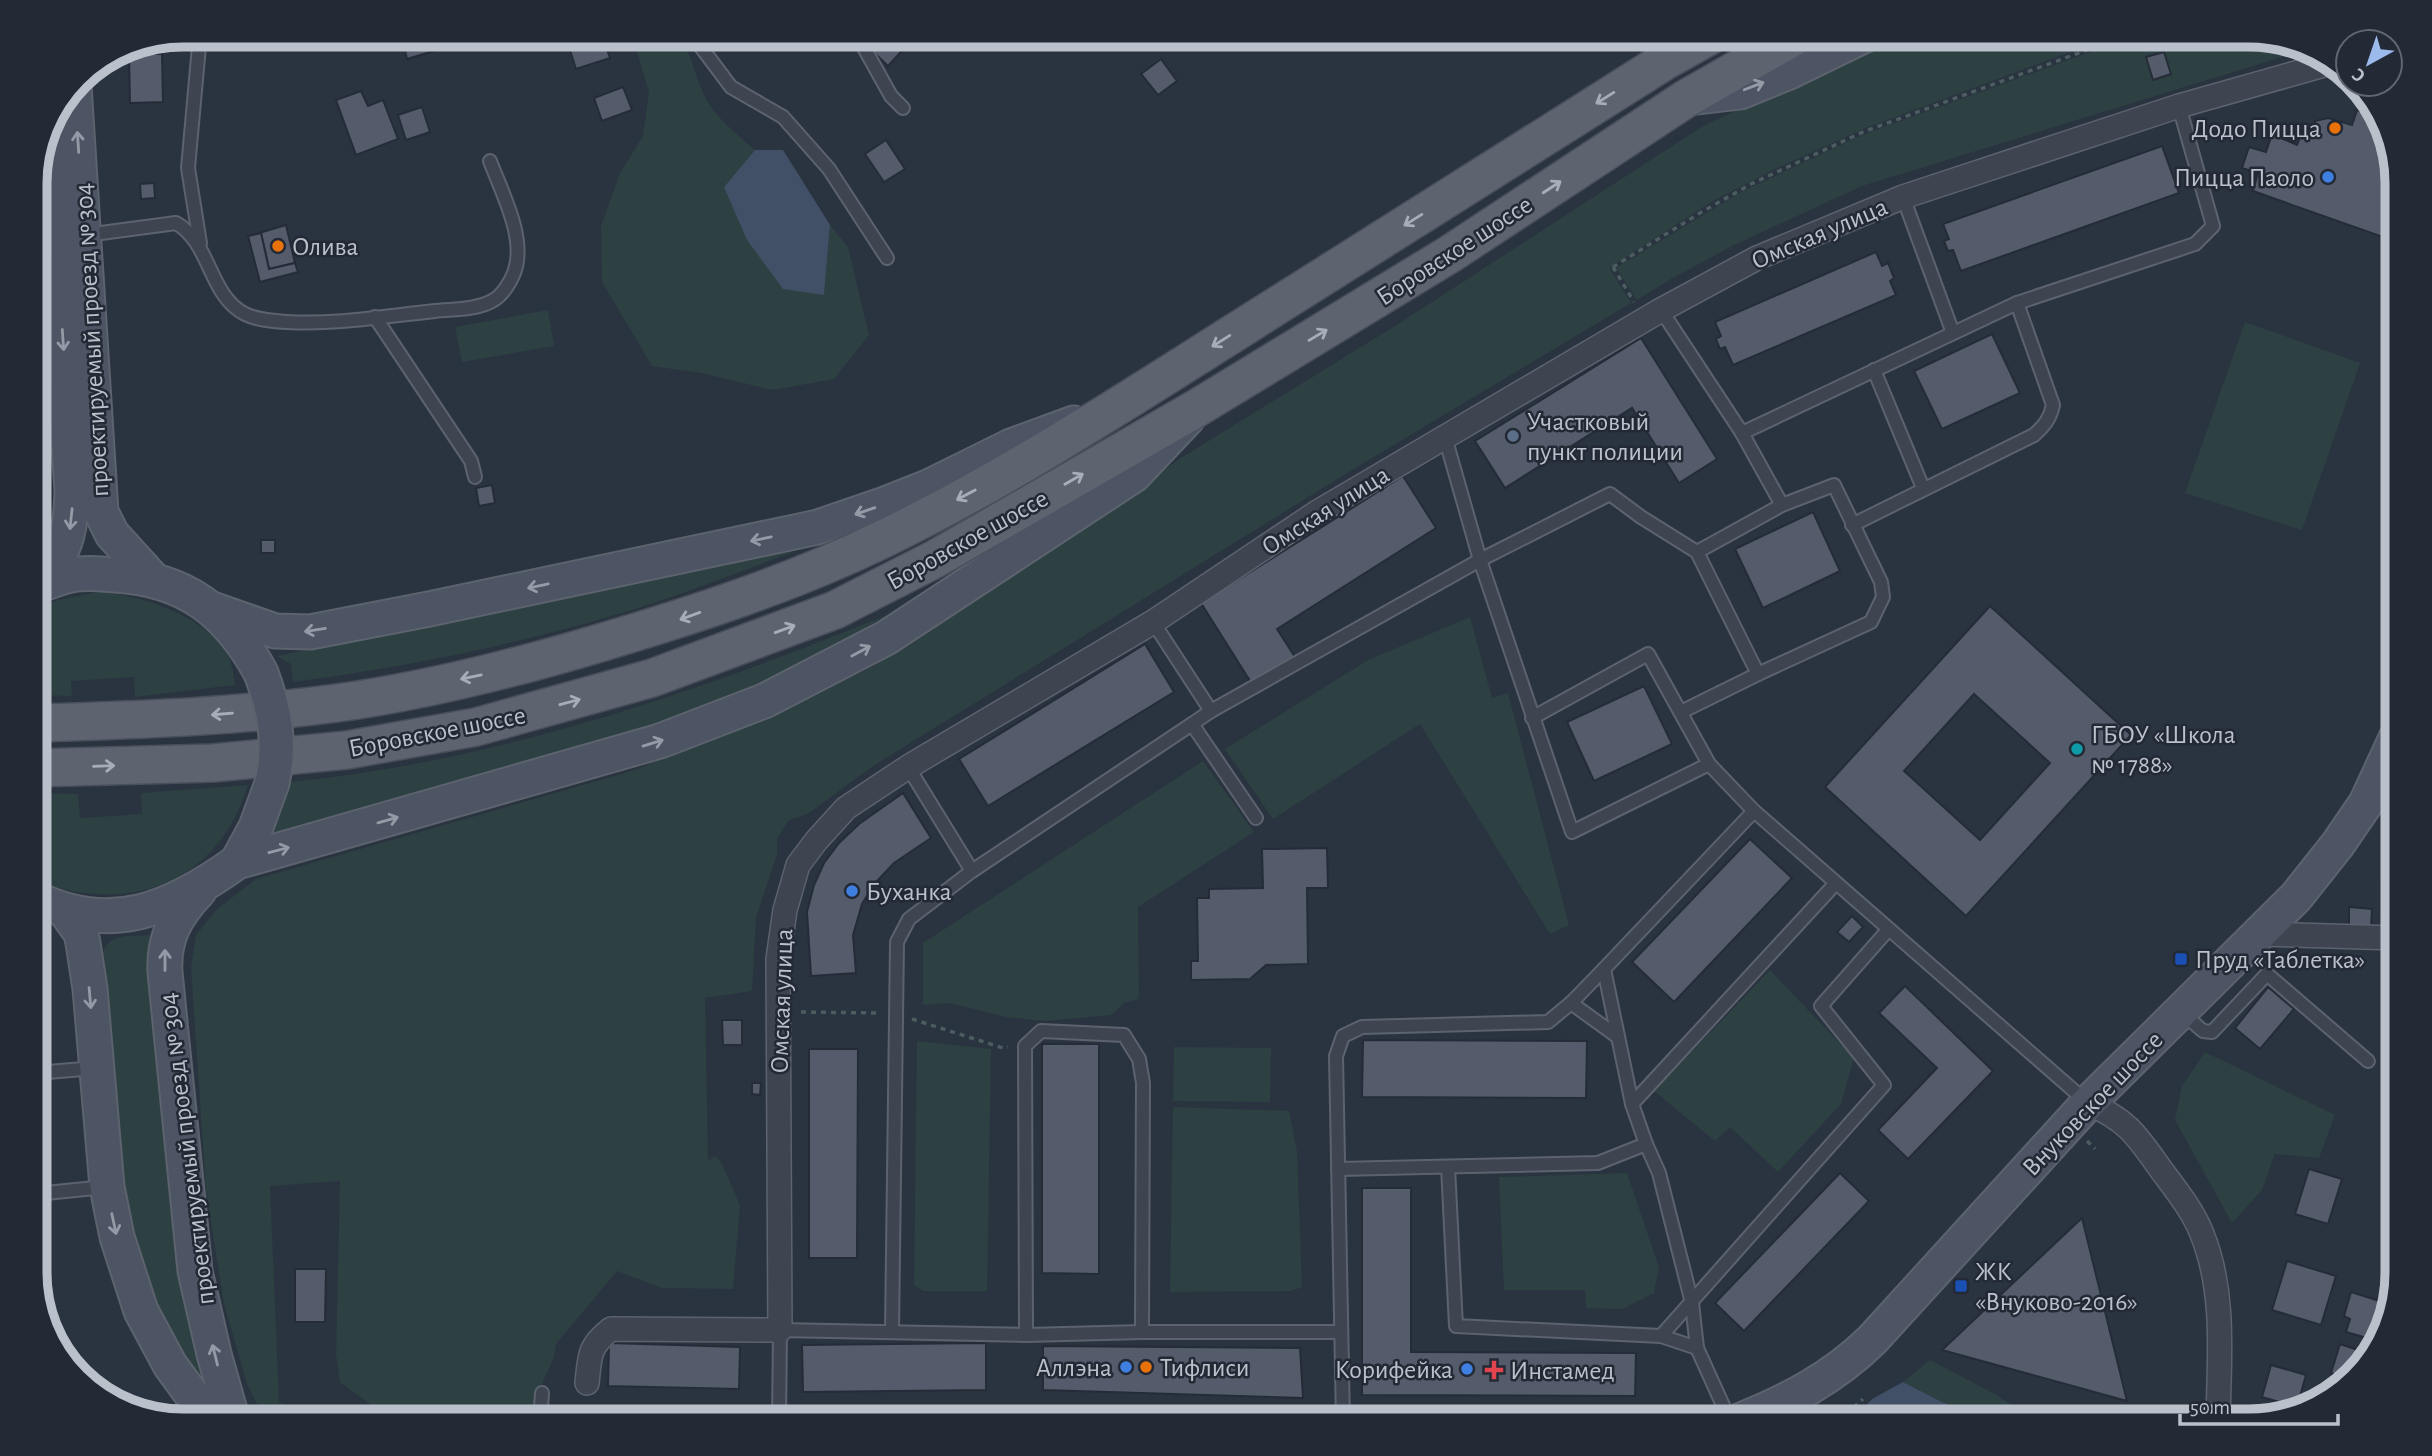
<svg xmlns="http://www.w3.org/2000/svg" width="2432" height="1456" font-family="'Alegreya Sans',sans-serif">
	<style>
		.green { fill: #2d4042 }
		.water { fill: #425067 }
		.building { fill: #545c6b; stroke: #252c38; stroke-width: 2; fill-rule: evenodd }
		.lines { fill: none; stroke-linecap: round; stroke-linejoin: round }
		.lane-casing { stroke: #5c636e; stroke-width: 16 }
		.street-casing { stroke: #5c636e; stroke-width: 26 }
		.secondary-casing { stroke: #5c636e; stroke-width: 37 }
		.primary-casing { stroke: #484e5a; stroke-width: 40 }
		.path { stroke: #4c5d60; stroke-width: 3.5; stroke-dasharray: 5 5; stroke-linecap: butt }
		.lane { stroke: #3e4551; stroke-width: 12 }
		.street { stroke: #3e4551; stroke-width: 23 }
		.secondary { stroke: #4d5463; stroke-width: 33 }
		.primary { stroke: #5d6470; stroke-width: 37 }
		.secondary-bridge-casing { stroke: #5c636e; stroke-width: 37; stroke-linecap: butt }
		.secondary-bridge { stroke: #4d5463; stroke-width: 33 }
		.oneway { stroke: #949ba7 }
		.oneway2 { stroke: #a8aeb9 }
		.food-dot { fill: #e8710a; stroke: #232a36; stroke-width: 2.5 }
		.shop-dot { fill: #3f7fe0; stroke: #232a36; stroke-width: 2.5 }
		.service-dot { fill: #5c6f8a; stroke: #232a36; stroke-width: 2.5 }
		.culture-dot { fill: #0f9aa8; stroke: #232a36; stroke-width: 2.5 }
		.transit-dot { fill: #1a4fb4; stroke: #232a36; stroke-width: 2.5 }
		.health-dot { fill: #e0444e; stroke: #232a36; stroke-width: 2.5 }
		.labels { text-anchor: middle; stroke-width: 5; stroke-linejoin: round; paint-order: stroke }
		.poi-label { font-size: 26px; fill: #bbc1cb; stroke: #232a36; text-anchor: start }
		.street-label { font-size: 26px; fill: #bbc1cb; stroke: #232a36 }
		.rim { fill: none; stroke: #bbc1cb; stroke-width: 9 }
	</style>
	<rect width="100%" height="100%" fill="#2a3340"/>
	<g class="green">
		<path d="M 632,35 L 679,35 C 692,54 695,77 705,97 C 716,118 737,134 755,150 L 724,187 L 824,295 L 830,225 L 848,247 L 869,335 L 834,379 L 773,390 L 701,373 L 652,366 L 602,282 L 601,226 L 620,173 L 643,136 L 649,92 Z"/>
		<path d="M 1900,35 L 2116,35 L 1866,128 L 1775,169 L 1713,201 L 1609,268 L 1631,303 L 1352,470 L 873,766 L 809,813 L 788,821 L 777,839 L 777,854 L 756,918 L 752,991 L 705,998 L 708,1161 L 715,1156 L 721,1162 L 740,1205 L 733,1289 L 662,1288 L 617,1271 L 556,1344 L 554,1357 L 529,1413 L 403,1412 L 374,1407 L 340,1382 L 336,1354 L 340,1181 L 270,1186 L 279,1402 L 295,1412 L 257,1404 L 247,1384 L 224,1304 L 206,1190 L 191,968 L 196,935 L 217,909 L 256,879 L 635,770 L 745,725 L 872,667 L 925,633 L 1184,456 L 1395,326 L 1703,126 Z"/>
		<path d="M 2137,35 L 2249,35 L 2305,50 L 1862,186 L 1732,246 L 1671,279 L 1637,300 L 1616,268 L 1741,192 L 1862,135 Z"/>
		<path d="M 548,310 L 554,346 L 462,362 L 455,327 Z"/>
		<path d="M 2245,322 L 2360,363 L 2302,530 L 2185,493 Z"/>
		<path d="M 796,551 C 736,573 676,597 615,615 C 510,646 402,668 293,682 L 291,664 L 277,656 L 761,555 Z"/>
		<path d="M 98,592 C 138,594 207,616 227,654 C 232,663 234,675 235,685 L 135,697 L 134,677 L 71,681 L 72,696 L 35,695 L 35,610 L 58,600 Z"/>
		<path d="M 887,615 C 850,638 813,660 773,679 C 732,698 689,713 646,728 L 270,834 L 290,782 C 498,761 695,693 887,615 Z"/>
		<path d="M 1470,617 L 1492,698 L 1508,693 L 1569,925 L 1550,934 L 1420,724 L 1273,819 L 1225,749 L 1368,660 Z"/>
		<path d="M 1203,761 L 1254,832 L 1138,907 L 1139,999 L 1124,1003 L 1111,1015 L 1045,1021 L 1006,1017 L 950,1003 L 923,1005 L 923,943 Z"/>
		<path d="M 248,785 C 226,856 173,898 98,894 C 75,893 56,889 35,878 L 35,793 L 78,794 L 80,818 L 142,814 L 141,793 Z"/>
		<path d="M 154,935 L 210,1406 L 171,1348 L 126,1215 L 99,963 C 107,930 125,937 154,935 Z"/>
		<path d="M 1770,970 L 1854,1058 L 1841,1104 L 1778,1172 L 1730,1127 L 1715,1141 L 1654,1091 Z"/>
		<path d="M 917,1041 L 991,1049 L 987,1291 L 923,1291 L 914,1285 Z"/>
		<path d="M 1174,1047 L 1271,1048 L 1270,1102 L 1173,1101 Z"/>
		<path d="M 2205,1052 L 2335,1115 L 2319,1158 L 2275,1154 L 2262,1190 L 2232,1223 L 2175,1120 L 2182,1086 Z"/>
		<path d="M 1173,1107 L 1289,1111 L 1297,1152 L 1302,1287 L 1291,1291 L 1170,1292 Z"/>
		<path d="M 1627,1173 L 1659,1267 L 1654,1293 L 1622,1309 L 1586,1308 L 1585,1290 L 1504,1290 L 1499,1177 Z"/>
		<path d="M 1930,1360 L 1995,1394 L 2035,1421 L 1991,1421 L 1942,1402 L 1903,1382 Z"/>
	</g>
	<g class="water">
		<path d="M 755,150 L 783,150 L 830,225 L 824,295 L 783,289 L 747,240 L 724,187 Z"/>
		<path d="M 1903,1382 L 1942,1402 L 1991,1421 L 1852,1421 L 1872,1399 Z"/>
	</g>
	<g class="building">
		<path d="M 401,35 L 429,35 L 434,51 L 407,59 Z"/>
		<path d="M 587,35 L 602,35 L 610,58 L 576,69 L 567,41 Z"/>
		<path d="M 874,35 L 905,35 L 911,41 L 888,66 L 865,44 Z"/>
		<path d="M 2164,52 L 2171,74 L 2153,80 L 2146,57 Z"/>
		<path d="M 129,54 L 162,54 L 163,102 L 130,103 Z"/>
		<path d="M 1161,59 L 1177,81 L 1158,95 L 1141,74 Z"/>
		<path d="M 623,87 L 632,110 L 602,121 L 594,98 Z"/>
		<path d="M 361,91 L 368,106 L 383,100 L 398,139 L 356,155 L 336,100 Z"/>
		<path d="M 422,107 L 430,132 L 406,140 L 398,115 Z"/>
		<path d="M 2357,110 L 2379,117 L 2397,174 L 2397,242 L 2253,191 L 2258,173 L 2242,168 L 2249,147 L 2266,152 L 2272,134 L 2297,145 L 2302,132 L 2312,135 L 2315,121 L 2328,118 L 2352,125 Z"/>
		<path d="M 886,140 L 905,169 L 884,182 L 865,154 Z"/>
		<path d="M 2162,146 L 2179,193 L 1961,271 L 1953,250 L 1948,251 L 1944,241 L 1949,239 L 1943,224 Z"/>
		<path d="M 154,183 L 155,198 L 141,199 L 140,184 Z"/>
		<path d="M 286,225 L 295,263 L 269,269 L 261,233 L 259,233 Z"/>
		<path d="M 261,233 L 269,269 L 295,263 L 298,272 L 260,282 L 248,236 Z"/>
		<path d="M 1876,252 L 1882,266 L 1888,263 L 1894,278 L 1890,281 L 1896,295 L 1733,365 L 1725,347 L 1720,349 L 1716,339 L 1721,336 L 1715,322 Z"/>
		<path d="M 1992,334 L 2020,393 L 1942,429 L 1914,371 Z"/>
		<path d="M 1641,338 L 1717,459 L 1679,483 L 1632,408 L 1505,488 L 1475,441 Z"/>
		<path d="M 1403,476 L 1436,528 L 1277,629 L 1295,657 L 1252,684 L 1201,603 Z"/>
		<path d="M 492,485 L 495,503 L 479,506 L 476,488 Z"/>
		<path d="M 1813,512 L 1840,571 L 1763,608 L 1735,549 Z"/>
		<rect x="261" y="540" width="14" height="13"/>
		<path d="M 1990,606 L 2131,735 L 1966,916 L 1825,787 ZM 1974,694 L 2050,763 L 1980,840 L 1904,771 Z"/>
		<path d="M 1145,644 L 1174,692 L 988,806 L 959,759 Z"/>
		<path d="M 1644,686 L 1672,744 L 1594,781 L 1567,722 Z"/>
		<path d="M 903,793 L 931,838 L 894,863 L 875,883 L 862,904 L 853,935 L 856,973 L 811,976 L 807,912 L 814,885 L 824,863 L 839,843 L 859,824 Z"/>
		<path d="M 1750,839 L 1792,878 L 1674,1002 L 1632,962 Z"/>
		<path d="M 1327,848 L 1328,888 L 1307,888 L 1308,964 L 1266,965 L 1250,979 L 1191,980 L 1191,961 L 1198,961 L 1197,898 L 1209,898 L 1209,889 L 1263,888 L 1262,849 Z"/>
		<path d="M 2382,879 L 2397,879 L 2397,911 L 2381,911 Z"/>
		<path d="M 2349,907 L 2372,909 L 2371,927 L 2349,926 Z"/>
		<path d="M 1852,916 L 1863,927 L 1849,942 L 1837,932 Z"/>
		<path d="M 1905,986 L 1993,1071 L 1908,1159 L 1878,1130 L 1937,1068 L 1879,1013 Z"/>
		<path d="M 2268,987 L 2294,1009 L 2260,1049 L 2235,1028 Z"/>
		<path d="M 722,1020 L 742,1020 L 742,1045 L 723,1045 Z"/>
		<path d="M 1363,1040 L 1587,1041 L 1586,1098 L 1362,1097 Z"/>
		<path d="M 1042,1044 L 1099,1044 L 1099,1274 L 1042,1273 Z"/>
		<path d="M 809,1049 L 858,1049 L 857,1258 L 809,1258 Z"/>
		<path d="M 752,1083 L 761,1083 L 760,1095 L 752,1094 Z"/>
		<path d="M 2309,1169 L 2342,1179 L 2328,1224 L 2295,1214 Z"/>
		<path d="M 1840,1173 L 1869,1201 L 1744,1331 L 1715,1303 Z"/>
		<path d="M 1362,1188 L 1411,1188 L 1411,1352 L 1636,1353 L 1635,1396 L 1362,1395 Z"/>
		<path d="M 2082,1218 L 2127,1401 L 1942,1350 Z"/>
		<path d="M 2287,1261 L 2336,1276 L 2321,1325 L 2272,1310 Z"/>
		<path d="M 295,1269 L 326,1269 L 325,1322 L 295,1322 Z"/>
		<path d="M 2351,1292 L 2389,1304 L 2383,1326 L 2378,1325 L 2374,1340 L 2346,1332 L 2350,1319 L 2344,1316 Z"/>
		<path d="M 609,1343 L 740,1347 L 739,1389 L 608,1386 Z"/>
		<path d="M 986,1343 L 986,1390 L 803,1392 L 802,1345 Z"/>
		<path d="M 2340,1344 L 2370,1354 L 2347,1378 L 2331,1373 Z"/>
		<path d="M 1043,1346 L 1300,1348 L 1303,1398 L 1043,1390 Z"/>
		<path d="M 2271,1365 L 2306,1375 L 2297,1407 L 2262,1397 Z"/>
	</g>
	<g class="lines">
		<g class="lane-casing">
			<g id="lane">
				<path d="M 692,35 L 731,87 L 783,117 L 829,169 L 887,258"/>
				<path d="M 857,35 L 891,96 L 903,108"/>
				<path d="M 1903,197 L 1953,333"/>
				<path d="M 86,235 L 176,223 C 211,243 209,296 245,314 C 257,320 273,321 287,322 C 335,325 386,316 435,311 C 452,309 476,310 492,301 C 502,296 510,283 514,273 C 527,239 502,193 490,161"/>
				<path d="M 200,243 L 188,168 L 200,35"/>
				<path d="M 1661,310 L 1742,433 L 2017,303 L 2195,244 L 2213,226 L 2179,106"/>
				<path d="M 375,317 L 471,461 L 475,477"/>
				<path d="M 1874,370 L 1923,488"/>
				<path d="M 1742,433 L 1782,505 L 1697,552 L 1758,674 L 1871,622 L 1883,597 L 1881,582 L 1834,485 L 1782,505"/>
				<path d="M 1445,437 L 1480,560 L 1572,832 L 1709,764"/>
				<path d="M 1852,525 L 2034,435 C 2044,426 2050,419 2053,405 L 2017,303"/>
				<path d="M 1153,622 L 1211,711 L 1192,724"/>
				<path d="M 1211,711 L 1480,560 L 1610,494 L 1641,517 L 1697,552"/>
				<path d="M 1681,712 L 1758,674"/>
				<path d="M 1532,718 L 1648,654 L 1709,764 L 1754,811 L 2088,1103"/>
				<path d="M 1754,811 L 1604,969 L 1632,1104 L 1836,883"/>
				<path d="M 972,871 L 1192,724 L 1256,818"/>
				<path d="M 1571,1003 L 1618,1037"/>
				<path d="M 2181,1012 L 2203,1031 L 2212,1032 L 2267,974 L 2368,1061"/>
				<path d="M 35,1071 L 41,1194"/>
				<path d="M 36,1073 L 95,1068"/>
				<path d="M 1646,1144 L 1659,1173 L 1692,1303 L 1697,1348 L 1730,1421"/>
				<path d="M 1448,1167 L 1456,1326 L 1661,1336 L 1884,1085 L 1821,1006 L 1888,930"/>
				<path d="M 1338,1169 L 1598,1163 L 1646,1144 L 1632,1104"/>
				<path d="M 36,1194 L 105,1187"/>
				<path d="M 892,1331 L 897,942 L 909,919 L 972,871 L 908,767"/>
				<path d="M 1026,1335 L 1025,1046 L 1041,1031 L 1124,1035 L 1139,1059 L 1143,1083 L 1142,1332"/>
				<path d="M 1661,1336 L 1697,1348"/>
				<path d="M 540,1421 L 542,1393"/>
				<path d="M 779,1421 L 780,1330 L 1026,1335 L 1142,1332 L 1341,1332"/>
				<path d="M 1343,1421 L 1336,1056 L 1343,1036 L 1362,1027 L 1548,1022 L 1571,1003 L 1604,969"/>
			</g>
		</g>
		<g class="street-casing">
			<g id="street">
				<path d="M 2259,934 L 2397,938"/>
				<path d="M 2088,1103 C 2129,1121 2137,1136 2162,1171 C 2177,1191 2193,1211 2202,1234 C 2226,1293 2219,1360 2218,1421"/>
				<path d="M 587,1383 C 590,1356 588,1347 611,1329 L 780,1330 L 778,959 L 785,910 L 798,865 L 816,841 L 846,808 L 908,767 L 1153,622 L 1316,513 L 1661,310 L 1757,258 L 1903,197 L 2179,106 L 2331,63"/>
			</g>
		</g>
		<g class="secondary-casing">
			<g id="secondary">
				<path d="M 74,85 L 101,512 L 112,534 L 152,578"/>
				<path d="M 1689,98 L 1740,92 L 1789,72 L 1865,35"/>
				<path d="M 35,582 C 67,556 71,530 72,491 L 47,126"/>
				<path d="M 35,587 C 47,583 59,577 72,575 C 86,572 101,574 115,575 C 186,579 228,612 261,673"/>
				<path d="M 212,609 L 275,631 L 310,632 L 429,609 L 818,527 L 885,504 L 928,487 L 1011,446 L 1074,423"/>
				<path d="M 237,862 L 256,827 L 272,783"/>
				<path d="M 199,891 C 176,915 163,938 165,972 L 195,1271 L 214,1354 L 233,1421"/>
				<path d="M 35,898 C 112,936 173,908 237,862 L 660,741 L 764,701 L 886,638 L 1134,475 L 1188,418"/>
				<path d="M 65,911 L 81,933 L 83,943 L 90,989 L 107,1187 L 117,1237 L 141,1311 L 170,1365 L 211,1421"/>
				<path d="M 1739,1421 C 1789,1401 1833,1378 1872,1340 L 2088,1103 L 2296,897 L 2338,844 L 2366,803 L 2397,736"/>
			</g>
		</g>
		<g class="primary-casing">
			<g id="primary">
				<path d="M 35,723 C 143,720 251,716 358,700 C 441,687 523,666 603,642 C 697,614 792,583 881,540 C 1008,479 1126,401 1245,326 C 1384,238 1524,150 1663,62 L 1711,35"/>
				<path d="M 35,768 L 213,763 L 347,750 L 476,727 L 652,678 L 835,610 L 935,559 L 1197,408 L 1450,254 L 1687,98 L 1797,35"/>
			</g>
		</g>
		<g class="path">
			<path d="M 1613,267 L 1700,213 L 1751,184 L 1863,132 L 2128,35"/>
			<path d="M 1613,267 L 1634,302"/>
			<path d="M 801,1012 L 880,1013"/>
			<path d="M 912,1019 L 1003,1048 L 1008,1047"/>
			<path d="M 2087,1141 L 2095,1149"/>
			<path d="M 1839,1421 L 1863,1399"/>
		</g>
		<use href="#lane" class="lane"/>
		<use href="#street" class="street"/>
		<use href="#secondary" class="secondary"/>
		<use href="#primary" class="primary"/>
		<g class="secondary-bridge-casing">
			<path id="secondary-bridge" d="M 261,673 C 275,710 281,744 272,783"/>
		</g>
		<use href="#secondary-bridge" class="secondary-bridge"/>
	</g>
	<defs><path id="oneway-shaft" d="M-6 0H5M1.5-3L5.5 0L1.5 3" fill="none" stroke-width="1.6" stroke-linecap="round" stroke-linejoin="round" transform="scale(1.75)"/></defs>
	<g class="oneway">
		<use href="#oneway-shaft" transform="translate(1754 86) rotate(-21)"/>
		<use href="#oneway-shaft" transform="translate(78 142) rotate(-94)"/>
		<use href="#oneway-shaft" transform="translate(63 340) rotate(86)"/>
		<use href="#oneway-shaft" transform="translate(865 511) rotate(161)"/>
		<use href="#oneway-shaft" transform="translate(71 519) rotate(96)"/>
		<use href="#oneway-shaft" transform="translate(761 539) rotate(168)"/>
		<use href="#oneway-shaft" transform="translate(538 586) rotate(168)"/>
		<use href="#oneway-shaft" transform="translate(315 630) rotate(171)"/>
		<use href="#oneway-shaft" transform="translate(861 651) rotate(-28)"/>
		<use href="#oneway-shaft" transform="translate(653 743) rotate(-17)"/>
		<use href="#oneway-shaft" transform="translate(388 820) rotate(-16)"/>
		<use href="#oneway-shaft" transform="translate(279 850) rotate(-15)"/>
		<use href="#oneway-shaft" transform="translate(165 960) rotate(-90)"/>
		<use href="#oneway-shaft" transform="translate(90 998) rotate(85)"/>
		<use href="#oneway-shaft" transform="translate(114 1224) rotate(78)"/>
		<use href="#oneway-shaft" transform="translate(215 1355) rotate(-104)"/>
	</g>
	<g class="oneway2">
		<use href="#oneway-shaft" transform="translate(1605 98) rotate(148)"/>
		<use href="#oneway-shaft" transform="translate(1552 187) rotate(-33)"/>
		<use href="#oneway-shaft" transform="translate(1413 220) rotate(148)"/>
		<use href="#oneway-shaft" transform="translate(1318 335) rotate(-31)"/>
		<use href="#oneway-shaft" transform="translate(1221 341) rotate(148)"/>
		<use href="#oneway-shaft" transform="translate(1074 479) rotate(-30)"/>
		<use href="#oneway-shaft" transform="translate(966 495) rotate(152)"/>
		<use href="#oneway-shaft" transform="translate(690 616) rotate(160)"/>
		<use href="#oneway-shaft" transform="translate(785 629) rotate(-20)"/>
		<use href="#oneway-shaft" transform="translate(471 677) rotate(168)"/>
		<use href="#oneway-shaft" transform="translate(570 702) rotate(-15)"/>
		<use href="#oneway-shaft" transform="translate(222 714) rotate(175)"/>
		<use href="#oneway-shaft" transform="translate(104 766) rotate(-2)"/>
	</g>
	<g class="food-dot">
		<circle cx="2335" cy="128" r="7"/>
		<circle cx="278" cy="246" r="7"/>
		<circle cx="1146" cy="1367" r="7"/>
	</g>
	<g class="shop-dot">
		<circle cx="2328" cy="177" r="7"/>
		<circle cx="852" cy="891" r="7"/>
		<circle cx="1126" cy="1367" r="7"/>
		<circle cx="1467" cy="1369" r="7"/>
	</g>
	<circle class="service-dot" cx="1513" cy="436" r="7"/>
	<circle class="culture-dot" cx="2077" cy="749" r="7"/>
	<g class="transit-dot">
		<rect x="2174" y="952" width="14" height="14" rx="3.5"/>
		<rect x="1954" y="1279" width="14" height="14" rx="3.5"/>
	</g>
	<path class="health-dot" d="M1490.5 1359.5h7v7h7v7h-7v7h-7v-7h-7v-7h7z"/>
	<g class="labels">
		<g class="poi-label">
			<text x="2321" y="137" text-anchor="end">Додо Пицца</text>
			<text x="2314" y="186" text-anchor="end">Пицца Паоло</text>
			<text x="292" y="255">Олива</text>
			<text x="1527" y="430">Участковый<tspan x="1527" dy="30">пункт полиции</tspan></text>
			<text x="2091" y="743">ГБОУ «Школа<tspan x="2091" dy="30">№ 1788»</tspan></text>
			<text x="866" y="900">Буханка</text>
			<text x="2195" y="968">Пруд «Таблетка»</text>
			<text x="1975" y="1280">ЖК<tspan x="1975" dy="30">«Внуково-2016»</tspan></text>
			<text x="1112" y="1376" text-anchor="end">Аллэна</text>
			<text x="1160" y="1376">Тифлиси</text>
			<text x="1453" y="1378" text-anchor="end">Корифейка</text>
			<text x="1510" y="1379">Инстамед</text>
		</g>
		<g class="street-label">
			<text transform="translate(1819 233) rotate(-23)" y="9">Омская улица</text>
			<text transform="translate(1454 250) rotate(-33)" y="9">Боровское шоссе</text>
			<text transform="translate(91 340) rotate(-93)" y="9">проектируемый проезд № 304</text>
			<text transform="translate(1325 510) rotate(-32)" y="9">Омская улица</text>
			<text transform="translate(967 539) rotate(-29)" y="9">Боровское шоссе</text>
			<text transform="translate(437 731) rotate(-11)" y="9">Боровское шоссе</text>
			<text transform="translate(781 1001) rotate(-88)" y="9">Омская улица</text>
			<text transform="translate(2092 1103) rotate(-46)" y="9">Внуковское шоссе</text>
			<text transform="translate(186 1149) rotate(-97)" y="9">проектируемый проезд № 304</text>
		</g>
	</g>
	<path d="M0 0H2432V1456H0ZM183 47H2249A136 136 0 0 1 2385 183V1273A136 136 0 0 1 2249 1409H183A136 136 0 0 1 47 1273V183A136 136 0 0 1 183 47Z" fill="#232a36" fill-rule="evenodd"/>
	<path class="rim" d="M183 47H2249A136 136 0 0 1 2385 183V1273A136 136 0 0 1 2249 1409H183A136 136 0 0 1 47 1273V183A136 136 0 0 1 183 47Z"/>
	<g transform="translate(2369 63) rotate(220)"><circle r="33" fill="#232a36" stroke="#606672" stroke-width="2"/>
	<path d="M0-5L12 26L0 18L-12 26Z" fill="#9dbaed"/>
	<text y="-10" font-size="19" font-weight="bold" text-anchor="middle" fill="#bbc1cb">С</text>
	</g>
	<path d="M2180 1414v10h158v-10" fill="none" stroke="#bbc1cb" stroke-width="3.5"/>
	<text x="2190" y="1414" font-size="21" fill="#bbc1cb" stroke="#232a36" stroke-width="5" paint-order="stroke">50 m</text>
</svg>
